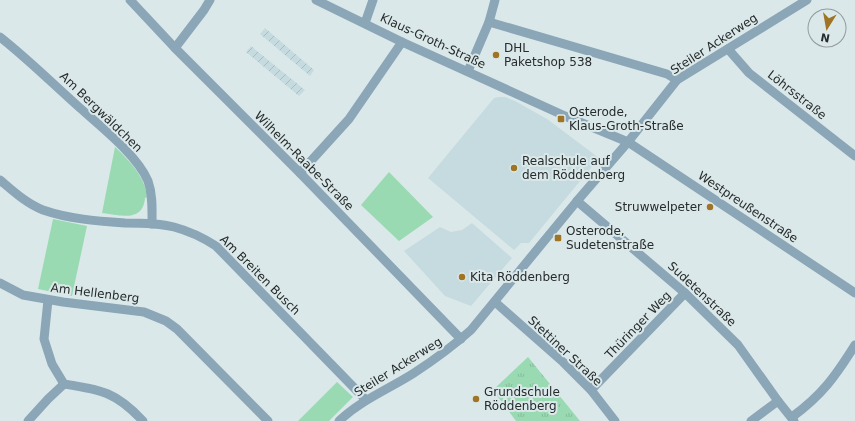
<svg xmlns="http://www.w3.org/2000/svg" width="855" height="421" font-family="'DejaVu Sans',sans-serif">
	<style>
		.built { fill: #c6dbdf }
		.industrial { fill: url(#industrial-furrows) }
		.grass { fill: #99dab2 }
		.park { fill: url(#park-tufts) }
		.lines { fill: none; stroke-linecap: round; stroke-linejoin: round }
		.street { stroke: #8aa6b7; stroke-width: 9 }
		.poi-dot { fill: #9f7424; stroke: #dbe8ea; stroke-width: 1.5 }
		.labels { text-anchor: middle; stroke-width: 4; stroke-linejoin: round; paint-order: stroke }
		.street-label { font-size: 12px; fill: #262b2b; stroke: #dbe8ea }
		.poi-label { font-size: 12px; fill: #262b2b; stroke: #dbe8ea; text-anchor: start }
	</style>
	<defs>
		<pattern id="industrial-furrows" width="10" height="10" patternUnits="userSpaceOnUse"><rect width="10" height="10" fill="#c6dbdf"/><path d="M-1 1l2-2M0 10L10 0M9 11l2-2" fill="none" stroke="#aabcc0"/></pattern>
		<pattern id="park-tufts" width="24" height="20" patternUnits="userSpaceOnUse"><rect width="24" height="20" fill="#99dab2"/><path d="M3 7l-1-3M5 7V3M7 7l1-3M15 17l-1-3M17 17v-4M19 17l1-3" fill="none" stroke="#84bb99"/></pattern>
	</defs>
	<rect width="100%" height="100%" fill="#dbe8ea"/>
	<g class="built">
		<path d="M 499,97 L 505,97 L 515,101 L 547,119 L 599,158 L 529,243 L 521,243 L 514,250 L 428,178 L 494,98 Z"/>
		<path d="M 472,223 L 512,258 L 471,306 L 445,296 L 404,251 L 440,227 L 451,232 L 462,230 Z"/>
	</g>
	<g class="industrial">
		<path d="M 265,28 L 314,70 L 310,76 L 260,34 Z"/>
		<path d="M 251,46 L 305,90 L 299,96 L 246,52 Z"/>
	</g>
	<g class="grass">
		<path d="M 115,147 C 129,160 146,178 147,197 L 145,198 C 143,223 119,215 102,213 Z"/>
		<path d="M 389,172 L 433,217 L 399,241 L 361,205 Z"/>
		<path d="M 53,219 L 87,226 L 72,296 L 38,289 Z"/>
		<path d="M 337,382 L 353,397 L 329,421 L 298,421 Z"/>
	</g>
	<path class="park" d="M 528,357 L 580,421 L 516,421 L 493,390 Z"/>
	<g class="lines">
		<g class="street">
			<path d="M 130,0 L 175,48 L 300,173 L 461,339"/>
			<path d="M 316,0 L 402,42 L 565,116 L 628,142 L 855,293"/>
			<path d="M 489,22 L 667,74 L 677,80"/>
			<path d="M 365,23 L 373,0"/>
			<path d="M 0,37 C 28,59 53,84 80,108 C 101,127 137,155 148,181 C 153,195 152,210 152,224"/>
			<path d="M 175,48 L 204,10 L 210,0"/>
			<path d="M 728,49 L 749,73 L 855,156"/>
			<path d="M 468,71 L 489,22 L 495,0"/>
			<path d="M 300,173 L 349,119 L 402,42"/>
			<path d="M 0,180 C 13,191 27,204 43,210 C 69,219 97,221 125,223 C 141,223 158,223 174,227 C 189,231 202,237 216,246 L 366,400"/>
			<path d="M 577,201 L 685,293 L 738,345 L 778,401 L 794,421"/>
			<path d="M 0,283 L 23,295 L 63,302 L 144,312 L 166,321 L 177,329 L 268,421"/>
			<path d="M 48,300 L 44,339 L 52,364 L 64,384 C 102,390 116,392 143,421"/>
			<path d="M 495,302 L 563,362 L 591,390 L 615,421"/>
			<path d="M 591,390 L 685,293"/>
			<path d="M 792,417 C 822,395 835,377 855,345"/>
			<path d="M 28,421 L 48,399 L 64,384"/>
			<path d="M 339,421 C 361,400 389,389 414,373 C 434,360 453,346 471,330 L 577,201 L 628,142 L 677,80 L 807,0"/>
			<path d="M 751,421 L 778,401"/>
		</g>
	</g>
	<g class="poi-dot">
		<circle cx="496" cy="55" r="4"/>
		<rect x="557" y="115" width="8" height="8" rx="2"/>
		<circle cx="514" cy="168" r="4"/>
		<circle cx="710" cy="207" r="4"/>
		<rect x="554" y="234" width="8" height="8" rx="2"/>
		<circle cx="462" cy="277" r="4"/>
		<circle cx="476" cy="399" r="4"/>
	</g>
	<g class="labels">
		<g class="street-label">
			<text transform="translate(433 41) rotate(25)" y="4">Klaus-Groth-Straße</text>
			<text transform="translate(714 44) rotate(-33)" y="4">Steiler Ackerweg</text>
			<text transform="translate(797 95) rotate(38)" y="4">Löhrsstraße</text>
			<text transform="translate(101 112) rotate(44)" y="4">Am Bergwäldchen</text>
			<text transform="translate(304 161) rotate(45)" y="4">Wilhelm-Raabe-Straße</text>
			<text transform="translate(748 207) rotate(34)" y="4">Westpreußenstraße</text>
			<text transform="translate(260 275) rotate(45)" y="4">Am Breiten Busch</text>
			<text transform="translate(95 293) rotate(7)" y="4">Am Hellenberg</text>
			<text transform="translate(702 294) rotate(43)" y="4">Sudetenstraße</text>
			<text transform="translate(638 325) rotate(-46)" y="4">Thüringer Weg</text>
			<text transform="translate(565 351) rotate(43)" y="4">Stettiner Straße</text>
			<text transform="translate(398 367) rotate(-32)" y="4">Steiler Ackerweg</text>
		</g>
		<g class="poi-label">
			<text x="504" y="52">DHL<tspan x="504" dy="14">Paketshop 538</tspan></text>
			<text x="569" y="116">Osterode,<tspan x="569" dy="14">Klaus-Groth-Straße</tspan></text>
			<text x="522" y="165">Realschule auf<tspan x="522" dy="14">dem Röddenberg</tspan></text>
			<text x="702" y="211" text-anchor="end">Struwwelpeter</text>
			<text x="566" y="235">Osterode,<tspan x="566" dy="14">Sudetenstraße</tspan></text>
			<text x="470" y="281">Kita Röddenberg</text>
			<text x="484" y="396">Grundschule<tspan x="484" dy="14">Röddenberg</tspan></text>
		</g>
	</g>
	<g transform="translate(827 28) rotate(191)"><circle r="19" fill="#dbe8ea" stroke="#939c9e"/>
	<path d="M0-3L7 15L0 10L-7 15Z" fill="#9f7424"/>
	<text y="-6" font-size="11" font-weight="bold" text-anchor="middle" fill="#262b2b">N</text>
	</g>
</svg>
